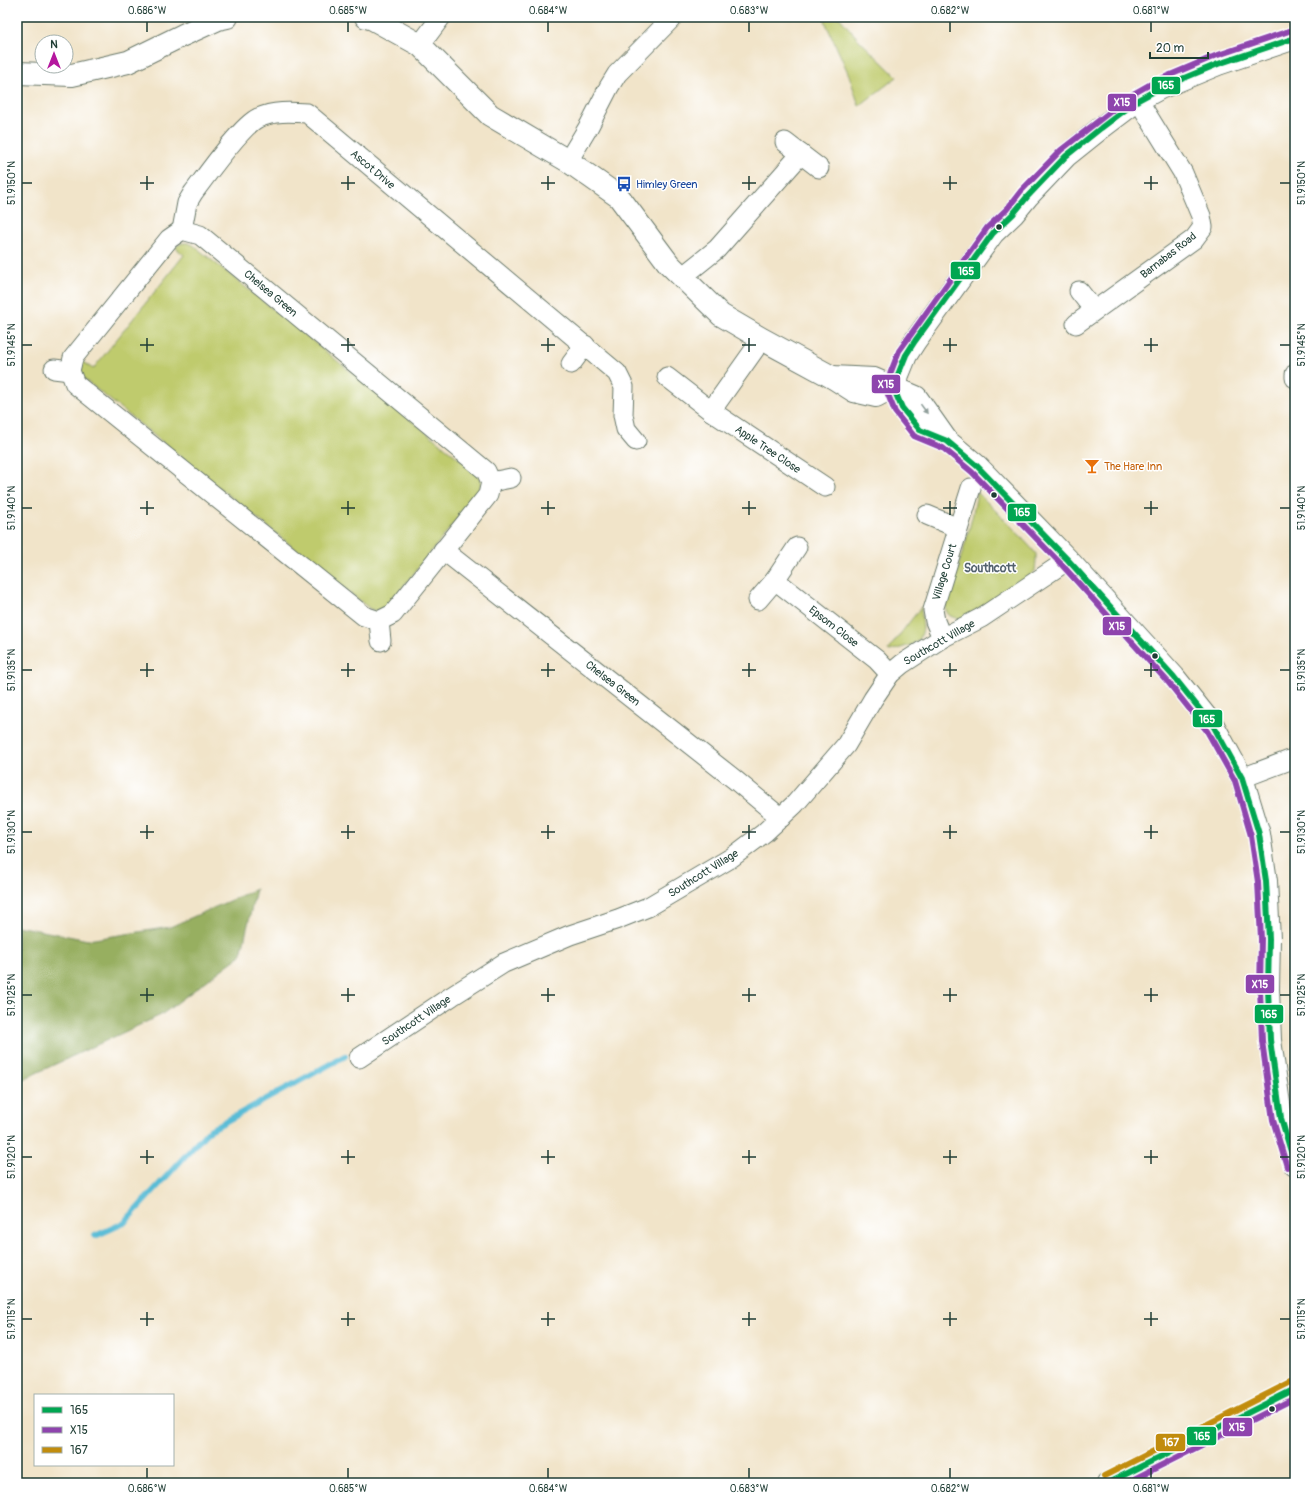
<svg xmlns="http://www.w3.org/2000/svg" width="1312" height="1500" font-family="Pangolin,sans-serif">
	<style>
		.green { fill: #bfcb6d; stroke: #6f8450 }
		.forest { fill: #97af60; stroke: #5b764a }
		.lines { fill: none; stroke-linecap: round; stroke-linejoin: round }
		.stream { stroke: #58bcd6; stroke-width: 6 }
		.minor-casing { stroke: #687768; stroke-width: 21 }
		.tertiary-casing { stroke: #687768; stroke-width: 24 }
		.minor { stroke: #fff; stroke-width: 19 }
		.tertiary { stroke: #fff; stroke-width: 22 }
		.bus-1-casing { stroke: #fff; stroke-width: 9 }
		.bus-2-casing { stroke: #fff; stroke-width: 9 }
		.bus-3-casing { stroke: #fff; stroke-width: 9 }
		.bus-1 { stroke: #00a651; stroke-width: 6 }
		.bus-2 { stroke: #8e44ad; stroke-width: 6 }
		.bus-3 { stroke: #c18c0d; stroke-width: 6 }
		.oneway { fill: #8f9e9a }
		.ticks { fill: none; stroke: #1f3d34; stroke-width: 1.5 }
		.bus-dot { fill: #1f3d34; stroke: #fff; stroke-width: 1.5 }
		.labels { text-anchor: middle; stroke-width: 3; stroke-linejoin: round; paint-order: stroke }
		.street-label { font-size: 11px; fill: #1f3d34; stroke: #fff }
		.transit-label { font-size: 11px; fill: #164399; stroke: #fff; text-anchor: start }
		.food-label { font-size: 11px; fill: #c56008; stroke: #fff; text-anchor: start }
		.neighbourhood-label { font-size: 12px; font-weight: bold; fill: #54626e; stroke: #fff }
		.line-badge { stroke: #fff; stroke-width: 1.5 }
		.badge-label { font-size: 11px; text-anchor: middle; font-weight: bold; fill: #fff }
		.neatline { fill: none; stroke: #1f3d34; stroke-width: 1.5 }
		.ticks-label { font-size: 10px; text-anchor: middle; fill: #1f3d34 }
	</style>
	<rect width="100%" height="100%" fill="#fff"/>
	<filter id="ink" filterUnits="userSpaceOnUse"><feTurbulence type="fractalNoise" baseFrequency=".025" numOctaves="2"/><feDisplacementMap in="SourceGraphic" scale="8" xChannelSelector="R" yChannelSelector="G"/><feConvolveMatrix kernelMatrix="1 2 1 2 8 2 1 2 1" color-interpolation-filters="sRGB"/></filter>
	<filter id="wash" filterUnits="userSpaceOnUse"><feTurbulence type="fractalNoise" baseFrequency=".012" numOctaves="4" result="noise"/><feDisplacementMap in="SourceGraphic" scale="16" xChannelSelector="R" yChannelSelector="G"/><feGaussianBlur stdDeviation="0.9" result="paint"/><feColorMatrix in="noise" values="0 0 0 0 0 0 0 0 0 0 0 0 0 0 0 0 0 1.4 0 .05"/><feComposite in="paint" operator="in"/></filter>
	<g filter="url(#wash)">
		<rect width="100%" height="100%" fill="#f1e4c9"/>
		<g class="green">
			<path d="M 823,17 L 839,17 L 859,40 L 897,77 L 859,106 L 849,75 Z"/>
			<path d="M 182,243 L 188,243 L 193,245 L 477,473 L 481,482 L 479,492 L 386,608 L 376,611 L 370,609 L 84,379 C 82,374 79,367 83,362 L 93,369 L 184,255 L 175,247 Z"/>
			<path d="M 977,492 L 1013,528 L 1033,550 L 1036,554 L 1036,560 L 1035,571 L 1022,583 L 961,619 C 955,618 948,617 946,610 C 944,603 949,594 951,587 C 962,556 972,524 977,492 Z"/>
			<path d="M 921,607 L 923,629 L 920,639 L 911,645 L 890,651 L 888,650 Z"/>
		</g>
		<path class="forest" d="M 256,889 L 241,955 L 161,1015 L 17,1082 L 17,926 L 88,940 L 170,927 Z"/>
		<g class="lines">
			<path class="stream" d="M 95,1236 L 124,1223 L 208,1131 L 345,1056"/>
		</g>
	</g>
	<g filter="url(#ink)">
		<g class="lines">
			<g class="minor-casing">
				<g id="minor">
					<path d="M 420,45 L 441,17"/>
					<path d="M 785,142 L 819,168"/>
					<path d="M 568,161 L 589,126 L 609,87 L 617,74 L 673,17"/>
					<path d="M 182,230 L 200,235 L 486,471 L 491,482 L 488,495 L 393,614 L 379,621 L 364,616 L 75,384 L 70,371 L 73,358 L 169,239 Z"/>
					<path d="M 182,230 L 187,203 L 193,193 C 206,176 241,126 258,118 C 274,111 290,112 307,113 L 617,373 L 624,387 L 623,415 L 626,429 L 636,441"/>
					<path d="M 682,277 L 717,249 L 801,154"/>
					<path d="M 1079,291 L 1094,310"/>
					<path d="M 1076,324 L 1194,239 L 1203,227 L 1201,216 L 1183,173 L 1138,100"/>
					<path d="M 571,364 L 585,345"/>
					<path d="M 54,369 L 70,371"/>
					<path d="M 1295,374 L 1295,378"/>
					<path d="M 667,377 L 711,411 L 825,487"/>
					<path d="M 711,411 L 762,339"/>
					<path d="M 491,482 L 511,478"/>
					<path d="M 927,515 L 958,528"/>
					<path d="M 443,550 L 734,779 L 781,818"/>
					<path d="M 775,580 L 877,660 L 890,674"/>
					<path d="M 758,600 L 775,580 L 797,547"/>
					<path d="M 379,621 L 381,641"/>
					<path d="M 942,638 L 935,621 L 933,610 L 971,488"/>
					<path d="M 1242,778 L 1295,758"/>
					<path d="M 359,1058 L 452,996 L 504,963 L 570,935 L 618,919 L 648,907 L 731,858 L 764,833 L 795,804 L 846,745 L 873,699 L 890,674 L 902,664 L 942,638 L 981,618 L 1068,560"/>
				</g>
			</g>
			<g class="tertiary-casing">
				<g id="tertiary">
					<path d="M 366,17 L 373,19 L 420,45 L 490,115 L 568,161 L 619,197 L 669,264 L 721,315 L 762,339 L 832,377 L 854,391 L 876,396 L 893,387"/>
					<path d="M 17,73 L 72,75 L 128,62 L 183,35 L 218,19 L 227,17"/>
					<path d="M 832,377 L 874,379 L 916,397 L 947,441 L 977,466 L 1068,560 L 1174,677 L 1214,727 L 1242,778 L 1259,834 L 1266,881 L 1269,939 L 1268,989 L 1270,1040 L 1281,1118 L 1295,1165"/>
					<path d="M 893,387 L 906,355 L 915,341 L 993,233 L 1013,214 L 1027,197 L 1066,156 L 1101,128 L 1138,100 L 1160,88 L 1218,64 L 1295,38"/>
					<path d="M 893,387 L 902,408 L 920,430 L 946,441"/>
					<path d="M 1108,1483 L 1295,1389"/>
				</g>
			</g>
			<use href="#minor" class="minor"/>
			<use href="#tertiary" class="tertiary"/>
			<g class="bus-1-casing">
				<g id="bus-1">
					<path d="M 893,387 L 902,408 L 920,430 L 947,441 L 977,466 L 1068,560 L 1174,677 L 1214,727 L 1242,778 L 1259,834 L 1266,881 L 1269,939 L 1268,989 L 1270,1040 L 1281,1118 L 1295,1165"/>
					<path d="M 893,387 L 906,355 L 915,341 L 993,233 L 1013,214 L 1027,197 L 1066,156 L 1101,128 L 1138,100 L 1160,88 L 1218,64 L 1295,38"/>
					<path d="M 1108,1483 L 1295,1389"/>
				</g>
			</g>
			<g class="bus-2-casing">
				<g id="bus-2">
					<path d="M 1287,1167 L 1273,1120 L 1262,1041 L 1260,989 L 1261,939 L 1258,882 L 1251,836 L 1235,781 L 1207,731 L 1168,682 L 1062,565 L 972,472 L 943,448 L 914,436 L 895,412 L 885,387 L 899,351 L 987,228 L 1007,209 L 1021,191 L 1061,150 L 1133,94 L 1156,81 L 1215,56 L 1292,30"/>
					<path d="M 1126,1483 L 1295,1398"/>
				</g>
			</g>
			<g class="bus-3-casing">
				<path id="bus-3" d="M 1104,1476 L 1291,1382"/>
			</g>
			<use href="#bus-1" class="bus-1"/>
			<use href="#bus-2" class="bus-2"/>
			<use href="#bus-3" class="bus-3"/>
		</g>
		<defs><path id="oneway-solid" d="M-6-.8H1V-3.2L6.5 0L1 3.2V.8H-6Z"/></defs>
		<use class="oneway" href="#oneway-solid" transform="translate(924 409) rotate(54)"/>
	</g>
	<path class="ticks" d="M 147,22 L 147,32M 348,22 L 348,32M 548,22 L 548,32M 749,22 L 749,32M 950,22 L 950,32M 1151,22 L 1151,32M 147,176 L 147,190M 348,176 L 348,190M 548,176 L 548,190M 749,176 L 749,190M 950,176 L 950,190M 1151,176 L 1151,190M 22,183 L 32,183M 140,183 L 154,183M 341,183 L 355,183M 541,183 L 555,183M 742,183 L 756,183M 943,183 L 957,183M 1144,183 L 1158,183M 1280,183 L 1290,183M 147,338 L 147,352M 348,338 L 348,352M 548,338 L 548,352M 749,338 L 749,352M 950,338 L 950,352M 1151,338 L 1151,352M 22,345 L 32,345M 140,345 L 154,345M 341,345 L 355,345M 541,345 L 555,345M 742,345 L 756,345M 943,345 L 957,345M 1144,345 L 1158,345M 1280,345 L 1290,345M 147,501 L 147,515M 348,501 L 348,515M 548,501 L 548,515M 749,501 L 749,515M 950,501 L 950,515M 1151,501 L 1151,515M 22,508 L 32,508M 140,508 L 154,508M 341,508 L 355,508M 541,508 L 555,508M 742,508 L 756,508M 943,508 L 957,508M 1144,508 L 1158,508M 1280,508 L 1290,508M 147,663 L 147,677M 348,663 L 348,677M 548,663 L 548,677M 749,663 L 749,677M 950,663 L 950,677M 1151,663 L 1151,677M 22,670 L 32,670M 140,670 L 154,670M 341,670 L 355,670M 541,670 L 555,670M 742,670 L 756,670M 943,670 L 957,670M 1144,670 L 1158,670M 1280,670 L 1290,670M 147,825 L 147,839M 348,825 L 348,839M 548,825 L 548,839M 749,825 L 749,839M 950,825 L 950,839M 1151,825 L 1151,839M 22,832 L 32,832M 140,832 L 154,832M 341,832 L 355,832M 541,832 L 555,832M 742,832 L 756,832M 943,832 L 957,832M 1144,832 L 1158,832M 1280,832 L 1290,832M 147,988 L 147,1002M 348,988 L 348,1002M 548,988 L 548,1002M 749,988 L 749,1002M 950,988 L 950,1002M 1151,988 L 1151,1002M 22,995 L 32,995M 140,995 L 154,995M 341,995 L 355,995M 541,995 L 555,995M 742,995 L 756,995M 943,995 L 957,995M 1144,995 L 1158,995M 1280,995 L 1290,995M 147,1150 L 147,1164M 348,1150 L 348,1164M 548,1150 L 548,1164M 749,1150 L 749,1164M 950,1150 L 950,1164M 1151,1150 L 1151,1164M 22,1157 L 32,1157M 140,1157 L 154,1157M 341,1157 L 355,1157M 541,1157 L 555,1157M 742,1157 L 756,1157M 943,1157 L 957,1157M 1144,1157 L 1158,1157M 1280,1157 L 1290,1157M 147,1312 L 147,1326M 348,1312 L 348,1326M 548,1312 L 548,1326M 749,1312 L 749,1326M 950,1312 L 950,1326M 1151,1312 L 1151,1326M 22,1319 L 32,1319M 140,1319 L 154,1319M 341,1319 L 355,1319M 541,1319 L 555,1319M 742,1319 L 756,1319M 943,1319 L 957,1319M 1144,1319 L 1158,1319M 1280,1319 L 1290,1319M 147,1468 L 147,1478M 348,1468 L 348,1478M 548,1468 L 548,1478M 749,1468 L 749,1478M 950,1468 L 950,1478M 1151,1468 L 1151,1478"/>
	<defs>
		<g id="bus-bare" transform="scale(1.2)"><path d="M-5-6H5V4H4V6H2V4H-2V6H-4V4H-5ZM-3.5-4V0h7V-4ZM-3.5 1.2v1.5H-2V1.2ZM2 1.2v1.5H3.5V1.2Z" fill="#1a4fb4" stroke="#fff" stroke-width="2.5" paint-order="stroke"/></g>
		<g id="bar-bare" transform="scale(1.2)"><path d="M-6-5H6L.8 .8V4.5H3.5V6h-7V4.5H-.8V.8Z" fill="#e8710a" stroke="#fff" stroke-width="2.5" paint-order="stroke"/></g>
	</defs>
	<g fill-rule="evenodd">
		<use href="#bus-bare" x="624" y="184"/>
		<use href="#bar-bare" x="1092" y="466"/>
	</g>
	<g class="bus-dot">
		<circle cx="999" cy="227" r="3.5"/>
		<circle cx="994" cy="495" r="3.5"/>
		<circle cx="1155" cy="656" r="3.5"/>
		<circle cx="1272" cy="1409" r="3.5"/>
	</g>
	<g class="labels">
		<g class="street-label">
			<text transform="translate(373 169) rotate(40)" y="4">Ascot Drive</text>
			<text transform="translate(1168 255) rotate(-38)" y="4">Barnabas Road</text>
			<text transform="translate(271 293) rotate(40)" y="4">Chelsea Green</text>
			<text transform="translate(768 449) rotate(34)" y="4">Apple Tree Close</text>
			<text transform="translate(944 572) rotate(-73)" y="4">Village Court</text>
			<text transform="translate(834 626) rotate(38)" y="4">Epsom Close</text>
			<text transform="translate(939 642) rotate(-30)" y="4">Southcott Village</text>
			<text transform="translate(613 683) rotate(38)" y="4">Chelsea Green</text>
			<text transform="translate(703 873) rotate(-32)" y="4">Southcott Village</text>
			<text transform="translate(416 1020) rotate(-34)" y="4">Southcott Village</text>
		</g>
		<g class="transit-label">
			<text x="636" y="188">Himley Green</text>
		</g>
		<g class="food-label">
			<text x="1104" y="470">The Hare Inn</text>
		</g>
		<g class="neighbourhood-label">
			<text x="990" y="572">Southcott</text>
		</g>
	</g>
	<g class="line-badge">
		<rect x="1151" y="76" width="30" height="19" rx="4" fill="#00a651"/>
		<rect x="1107" y="93" width="30" height="19" rx="4" fill="#8e44ad"/>
		<rect x="950" y="261" width="31" height="19" rx="4" fill="#00a651"/>
		<rect x="871" y="374" width="30" height="20" rx="4" fill="#8e44ad"/>
		<rect x="1007" y="503" width="30" height="19" rx="4" fill="#00a651"/>
		<rect x="1102" y="616" width="30" height="20" rx="4" fill="#8e44ad"/>
		<rect x="1192" y="709" width="31" height="19" rx="4" fill="#00a651"/>
		<rect x="1245" y="974" width="30" height="20" rx="4" fill="#8e44ad"/>
		<rect x="1254" y="1004" width="30" height="20" rx="4" fill="#00a651"/>
		<rect x="1222" y="1417" width="31" height="20" rx="4" fill="#8e44ad"/>
		<rect x="1186" y="1426" width="31" height="20" rx="4" fill="#00a651"/>
		<rect x="1155" y="1433" width="31" height="19" rx="4" fill="#c18c0d"/>
	</g>
	<g class="badge-label">
		<text x="1166" y="89">165</text>
		<text x="1122" y="106">X15</text>
		<text x="966" y="275">165</text>
		<text x="886" y="388">X15</text>
		<text x="1022" y="516">165</text>
		<text x="1117" y="630">X15</text>
		<text x="1207" y="723">165</text>
		<text x="1260" y="988">X15</text>
		<text x="1269" y="1018">165</text>
		<text x="1237" y="1431">X15</text>
		<text x="1202" y="1440">165</text>
		<text x="1171" y="1446">167</text>
	</g>
	<rect width="1312" height="1500" fill="none" stroke="#fff" stroke-width="44"/>
	<rect x="34" y="1394" width="140" height="72" fill="#ffffff" stroke="#a5b1ae"/>
	<rect x="42" y="1407" width="20" height="6" fill="#00a651" stroke="#a5b1ae"/>
	<text x="70" y="1414" font-size="12" fill="#1f3d34">165</text>
	<rect x="42" y="1427" width="20" height="6" fill="#8e44ad" stroke="#a5b1ae"/>
	<text x="70" y="1434" font-size="12" fill="#1f3d34">X15</text>
	<rect x="42" y="1447" width="20" height="6" fill="#c18c0d" stroke="#a5b1ae"/>
	<text x="70" y="1454" font-size="12" fill="#1f3d34">167</text>
	<g transform="translate(54 54)"><circle r="19" fill="#ffffff" stroke="#a5b1ae"/>
	<path d="M0-3L7 15L0 10L-7 15Z" fill="#b5179e"/>
	<text y="-6" font-size="11" font-weight="bold" text-anchor="middle" fill="#1f3d34">N</text>
	</g>
	<path d="M1150 52v6h58v-6" fill="none" stroke="#1f3d34" stroke-width="2"/>
	<text x="1156" y="52" font-size="12" fill="#1f3d34" stroke="#ffffff" stroke-width="3" paint-order="stroke">20 m</text>
	<rect x="22" y="22" width="1268" height="1456" class="neatline"/>
	<g class="ticks-label">
		<text x="147" y="14">0.686°W</text>
		<text x="348" y="14">0.685°W</text>
		<text x="548" y="14">0.684°W</text>
		<text x="749" y="14">0.683°W</text>
		<text x="950" y="14">0.682°W</text>
		<text x="1151" y="14">0.681°W</text>
		<text transform="translate(11 183) rotate(-90)" y="4">51.9150°N</text>
		<text transform="translate(1301 183) rotate(-90)" y="4">51.9150°N</text>
		<text transform="translate(11 345) rotate(-90)" y="4">51.9145°N</text>
		<text transform="translate(1301 345) rotate(-90)" y="4">51.9145°N</text>
		<text transform="translate(11 508) rotate(-90)" y="4">51.9140°N</text>
		<text transform="translate(1301 508) rotate(-90)" y="4">51.9140°N</text>
		<text transform="translate(11 670) rotate(-90)" y="4">51.9135°N</text>
		<text transform="translate(1301 670) rotate(-90)" y="4">51.9135°N</text>
		<text transform="translate(11 832) rotate(-90)" y="4">51.9130°N</text>
		<text transform="translate(1301 832) rotate(-90)" y="4">51.9130°N</text>
		<text transform="translate(11 995) rotate(-90)" y="4">51.9125°N</text>
		<text transform="translate(1301 995) rotate(-90)" y="4">51.9125°N</text>
		<text transform="translate(11 1157) rotate(-90)" y="4">51.9120°N</text>
		<text transform="translate(1301 1157) rotate(-90)" y="4">51.9120°N</text>
		<text transform="translate(11 1319) rotate(-90)" y="4">51.9115°N</text>
		<text transform="translate(1301 1319) rotate(-90)" y="4">51.9115°N</text>
		<text x="147" y="1492">0.686°W</text>
		<text x="348" y="1492">0.685°W</text>
		<text x="548" y="1492">0.684°W</text>
		<text x="749" y="1492">0.683°W</text>
		<text x="950" y="1492">0.682°W</text>
		<text x="1151" y="1492">0.681°W</text>
	</g>
</svg>
